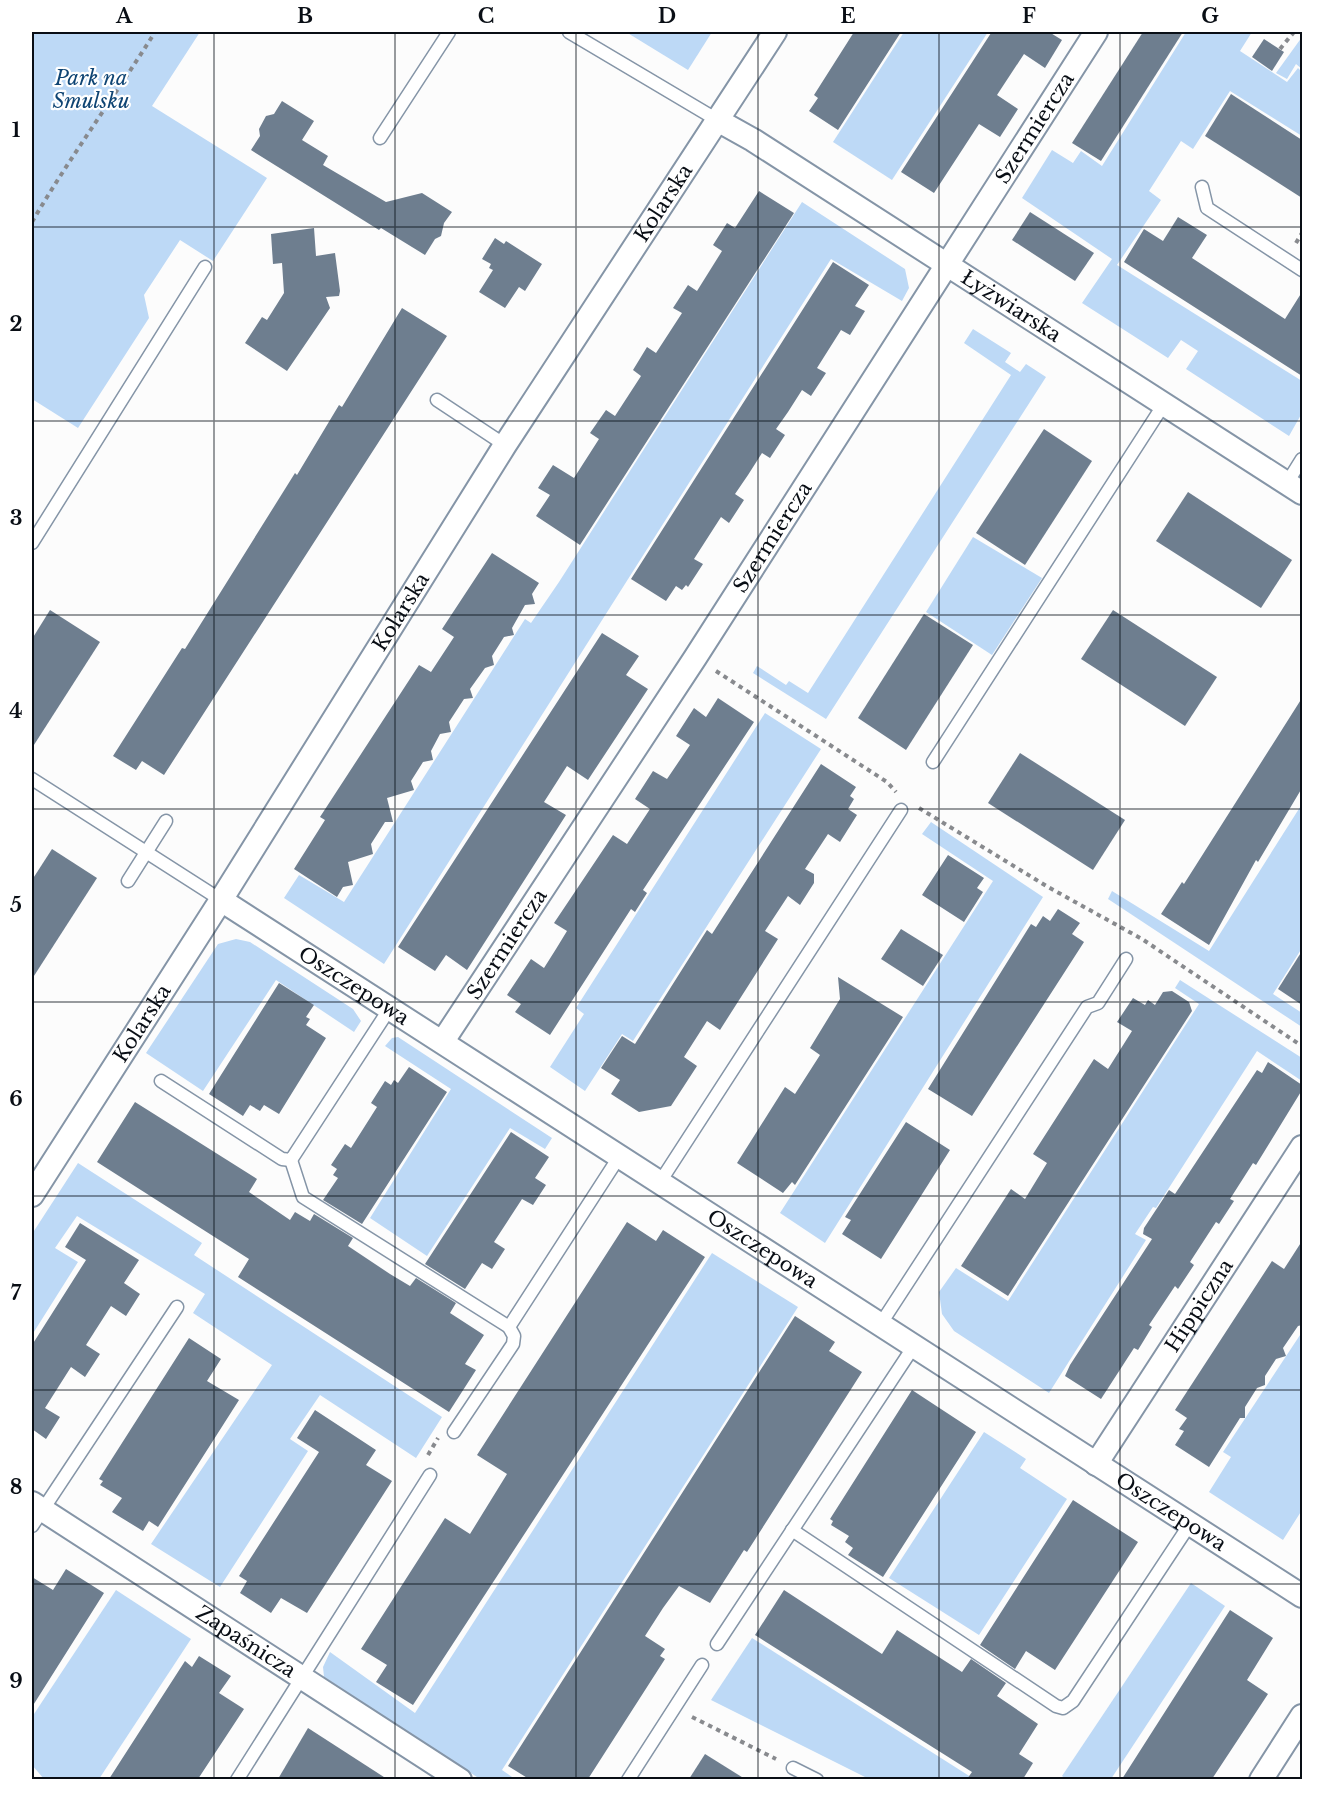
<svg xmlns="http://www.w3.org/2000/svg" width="1334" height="1811" font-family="'Libre Baskerville',serif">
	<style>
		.green { fill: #bdd9f6 }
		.building { fill: #6e7e8f }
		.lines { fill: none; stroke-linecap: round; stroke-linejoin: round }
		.service-casing { stroke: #8595a7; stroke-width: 15 }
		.minor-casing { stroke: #8595a7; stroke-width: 26 }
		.path { stroke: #888a8e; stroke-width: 4; stroke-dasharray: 4.5 4.5; stroke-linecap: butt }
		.service { stroke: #fff; stroke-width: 12 }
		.minor { stroke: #fff; stroke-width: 22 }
		.grid { fill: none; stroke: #090e15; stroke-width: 1.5; stroke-opacity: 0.55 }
		.labels { text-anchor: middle; stroke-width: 4.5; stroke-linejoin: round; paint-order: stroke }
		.park-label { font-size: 20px; font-style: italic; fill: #0e4473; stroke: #fff }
		.street-label { font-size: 20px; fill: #090e15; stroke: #fff }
		.neatline { fill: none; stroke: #090e15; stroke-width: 2 }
		.grid-label { font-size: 20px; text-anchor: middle; font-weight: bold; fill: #090e15 }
	</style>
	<rect width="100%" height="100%" fill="#fcfcfc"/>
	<g class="green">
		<path d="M 32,32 L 200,32 L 152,106 L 267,178 L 213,261 L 180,240 L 144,295 L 149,318 L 78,428 L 32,399 Z"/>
		<path d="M 626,32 L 712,32 L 688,70 Z"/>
		<path d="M 904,32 L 988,32 L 892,180 L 833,142 Z"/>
		<path d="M 1186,32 L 1252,32 L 1240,51 L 1287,82 L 1298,68 L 1302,72 L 1302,136 L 1230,91 L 1193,149 L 1181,141 L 1149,191 L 1161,200 L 1117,265 L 1302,381 L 1302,413 L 1289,436 L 1186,369 L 1198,351 L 1181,340 L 1168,358 L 1082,303 L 1112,259 L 1022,198 L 1052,150 L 1073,163 L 1081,151 L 1102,166 Z"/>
		<path d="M 1302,37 L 1302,69 L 1296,64 L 1287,79 L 1276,73 Z"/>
		<path d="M 802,202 L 905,269 L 909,288 L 902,301 L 831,259 L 384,964 L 284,898 L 299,875 L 344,902 L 525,619 L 531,623 L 559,582 Z"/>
		<path d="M 973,329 L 1011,353 L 1005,362 L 1020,372 L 1026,364 L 1046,377 L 826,719 L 753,673 L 757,666 L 786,685 L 789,681 L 808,693 L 1011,375 L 964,343 Z"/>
		<path d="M 973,537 L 1042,578 L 992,655 L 926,612 Z"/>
		<path d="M 765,713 L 821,749 L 633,1041 L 622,1034 L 585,1091 L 550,1067 L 584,1014 L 576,1008 Z"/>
		<path d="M 1302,804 L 1302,948 L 1273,994 L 1302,1013 L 1302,1027 L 1108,899 L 1112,891 L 1209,951 Z"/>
		<path d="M 931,822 L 1043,897 L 825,1243 L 780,1213 L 993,881 L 922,834 Z"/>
		<path d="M 236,939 L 250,942 L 353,1009 L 361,1021 L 354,1032 L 276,980 L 203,1091 L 146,1053 L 218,944 Z"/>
		<path d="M 1180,980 L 1302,1058 L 1302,1081 L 1257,1051 L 1156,1208 L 1153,1207 L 1135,1234 L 1146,1240 L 1049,1393 L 954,1331 L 942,1314 L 939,1292 L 956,1268 L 1008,1301 L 1199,1004 L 1175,988 Z"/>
		<path d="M 398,1037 L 552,1138 L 545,1149 L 510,1128 L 427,1256 L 370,1218 L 451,1089 L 385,1046 L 392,1038 Z"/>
		<path d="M 78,1163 L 202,1243 L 194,1255 L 442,1417 L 416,1458 L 320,1395 L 290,1439 L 308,1451 L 220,1587 L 151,1544 L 272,1365 L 193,1313 L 205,1294 L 77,1216 L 55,1248 L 78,1262 L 32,1335 L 32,1234 Z"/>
		<path d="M 712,1253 L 798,1307 L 502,1770 L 515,1779 L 480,1779 L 324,1677 L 323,1667 L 330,1652 L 415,1713 Z"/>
		<path d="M 1302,1332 L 1302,1510 L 1283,1540 L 1209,1492 L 1231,1457 L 1223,1452 Z"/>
		<path d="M 984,1432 L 1026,1459 L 1020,1468 L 1067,1499 L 979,1635 L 889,1578 Z"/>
		<path d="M 1191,1583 L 1225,1606 L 1111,1779 L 1066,1779 L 1062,1776 Z"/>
		<path d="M 116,1590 L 191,1639 L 99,1779 L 44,1779 L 32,1765 L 32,1717 Z"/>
		<path d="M 752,1638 L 974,1779 L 869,1779 L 711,1700 Z"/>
	</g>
	<g class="building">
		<path d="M 854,32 L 901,32 L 838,130 L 809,111 L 818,98 L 814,95 Z"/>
		<path d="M 989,32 L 1049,32 L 1062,40 L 1045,68 L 1024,54 L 997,95 L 1018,109 L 1000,137 L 979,124 L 934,193 L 901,172 L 991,33 Z"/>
		<path d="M 1143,32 L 1183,32 L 1101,161 L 1072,143 Z"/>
		<path d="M 1264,39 L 1284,52 L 1272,71 L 1252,57 Z"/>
		<path d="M 1231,94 L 1302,140 L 1302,198 L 1205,136 Z"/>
		<path d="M 282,101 L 314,121 L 302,140 L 328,156 L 323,165 L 386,202 L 422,193 L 452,212 L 444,223 L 441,236 L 435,239 L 425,255 L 381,228 L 379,230 L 251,150 L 260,136 L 259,129 L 266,116 L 274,114 Z"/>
		<path d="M 759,191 L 794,213 L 580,545 L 536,516 L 550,495 L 538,488 L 553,465 L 574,478 L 599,439 L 590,433 L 606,410 L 615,416 L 641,376 L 633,370 L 647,347 L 656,353 L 682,313 L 673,308 L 688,285 L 697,291 L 722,251 L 713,245 L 727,223 L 735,228 Z"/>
		<path d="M 1030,212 L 1094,253 L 1075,281 L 1012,240 Z"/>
		<path d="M 1178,217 L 1207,235 L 1192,258 L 1285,319 L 1302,292 L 1302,376 L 1124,262 L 1144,229 L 1163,241 Z"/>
		<path d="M 314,228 L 316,256 L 335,253 L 340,291 L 339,296 L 326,297 L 330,308 L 287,371 L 245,343 L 262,317 L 267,320 L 284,293 L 282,263 L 273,264 L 271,234 Z"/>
		<path d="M 495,238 L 504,244 L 506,241 L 542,264 L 525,291 L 519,287 L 505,308 L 479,292 L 493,270 L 489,268 L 491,264 L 482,259 Z"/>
		<path d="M 833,262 L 869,285 L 855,306 L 865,311 L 850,335 L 841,330 L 817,368 L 826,373 L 811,396 L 802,390 L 788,412 L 776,429 L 785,435 L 770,458 L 762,453 L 748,475 L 735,494 L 744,500 L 729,523 L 721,517 L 694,559 L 703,564 L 688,587 L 686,585 L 682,590 L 676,586 L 666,601 L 631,579 Z"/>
		<path d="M 402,308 L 447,336 L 164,775 L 142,761 L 136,770 L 113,756 L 182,648 L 185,649 L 295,473 L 297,475 L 339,405 L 342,407 Z"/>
		<path d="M 1044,429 L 1092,461 L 1025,565 L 976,533 Z"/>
		<path d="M 1188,492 L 1292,560 L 1261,608 L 1156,541 Z"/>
		<path d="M 492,553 L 539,583 L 532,594 L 535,604 L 525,605 L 512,628 L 514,635 L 504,637 L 492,656 L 494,665 L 485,668 L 470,689 L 473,698 L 464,699 L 449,722 L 451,732 L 440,734 L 431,751 L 433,760 L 423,762 L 411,781 L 414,790 L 387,798 L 393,822 L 385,822 L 371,844 L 373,854 L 348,862 L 353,885 L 343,887 L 337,897 L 294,869 L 325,820 L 320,817 L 419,665 L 431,672 L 454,637 L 442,629 Z"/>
		<path d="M 50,610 L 100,642 L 32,748 L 32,639 Z"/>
		<path d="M 1113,610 L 1217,677 L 1185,726 L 1081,659 Z"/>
		<path d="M 924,614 L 973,645 L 906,750 L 858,718 Z"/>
		<path d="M 602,633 L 639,656 L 626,675 L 648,689 L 588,780 L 567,766 L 544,802 L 566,815 L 467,970 L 446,955 L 435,971 L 398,947 Z"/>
		<path d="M 718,698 L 754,722 L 643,890 L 647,893 L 635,912 L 631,909 L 550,1035 L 515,1012 L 521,1004 L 507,995 L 531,959 L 544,968 L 556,949 L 567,931 L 554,923 L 613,835 L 627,844 L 650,809 L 635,799 L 653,771 L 667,779 L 690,745 L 676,736 L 694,708 L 706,717 Z"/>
		<path d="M 1302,698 L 1302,788 L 1258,862 L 1256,860 L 1209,945 L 1161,914 L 1182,882 L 1184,884 Z"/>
		<path d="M 1020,753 L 1125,820 L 1093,870 L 988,803 Z"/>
		<path d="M 821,764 L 856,787 L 850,796 L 854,799 L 848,809 L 857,815 L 840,842 L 828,834 L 805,869 L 814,874 L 814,883 L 800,905 L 788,896 L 765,931 L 778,939 L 720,1030 L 707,1021 L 684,1057 L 697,1066 L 671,1106 L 639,1112 L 611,1094 L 620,1080 L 601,1068 L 622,1036 L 635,1044 L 707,930 L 712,934 Z"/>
		<path d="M 52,849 L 97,878 L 32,979 L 32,880 Z"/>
		<path d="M 948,855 L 984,878 L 977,888 L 983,892 L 964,922 L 922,895 Z"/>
		<path d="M 1058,909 L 1080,923 L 1072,934 L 1084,942 L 972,1116 L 928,1089 L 1031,924 L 1036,927 L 1043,916 L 1050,921 Z"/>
		<path d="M 901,929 L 943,955 L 923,986 L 881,959 Z"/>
		<path d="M 1302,951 L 1302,1005 L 1278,989 Z"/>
		<path d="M 838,977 L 903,1017 L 795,1185 L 792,1182 L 783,1193 L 737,1163 L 785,1087 L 795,1094 L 820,1055 L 810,1048 L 840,999 Z"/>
		<path d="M 279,983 L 314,1005 L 306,1017 L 310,1019 L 306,1025 L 326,1038 L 279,1114 L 264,1105 L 260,1111 L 250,1105 L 243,1116 L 209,1094 Z"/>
		<path d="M 1172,991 L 1189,1002 L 1192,1011 L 1008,1296 L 961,1266 L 1011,1189 L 1025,1199 L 1047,1163 L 1033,1154 L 1094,1059 L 1108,1069 L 1132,1031 L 1117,1022 L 1133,998 L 1145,1005 L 1148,1000 L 1155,1005 L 1163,992 Z"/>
		<path d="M 1268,1062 L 1302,1085 L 1302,1090 L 1256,1165 L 1253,1163 L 1230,1199 L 1234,1201 L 1219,1224 L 1216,1222 L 1190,1262 L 1194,1265 L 1178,1289 L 1175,1286 L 1149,1325 L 1152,1327 L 1138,1350 L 1134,1348 L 1101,1399 L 1065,1376 L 1070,1365 L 1152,1239 L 1143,1234 L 1144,1228 L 1169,1190 L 1175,1194 L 1257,1070 L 1262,1073 Z"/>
		<path d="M 409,1067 L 447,1092 L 362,1224 L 323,1200 L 338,1178 L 333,1175 L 337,1169 L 331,1165 L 345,1144 L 351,1148 L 377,1107 L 371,1103 L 385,1081 L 391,1085 L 394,1080 L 398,1083 Z"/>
		<path d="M 135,1102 L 257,1179 L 249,1192 L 290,1220 L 295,1212 L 310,1221 L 314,1214 L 353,1238 L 348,1246 L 390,1274 L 410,1286 L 416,1278 L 456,1303 L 450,1313 L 484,1335 L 465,1364 L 476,1370 L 449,1412 L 238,1277 L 249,1259 L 97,1162 Z"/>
		<path d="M 906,1122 L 950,1150 L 881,1259 L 842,1234 L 851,1220 L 845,1217 Z"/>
		<path d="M 511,1132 L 549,1157 L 535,1178 L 546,1185 L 533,1205 L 522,1199 L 494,1242 L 505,1249 L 492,1269 L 482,1263 L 465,1289 L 425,1264 Z"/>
		<path d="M 627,1222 L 656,1241 L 663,1230 L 705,1257 L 413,1705 L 376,1682 L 387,1665 L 361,1649 L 445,1518 L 470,1534 L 507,1474 L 477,1455 Z"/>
		<path d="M 80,1223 L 139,1260 L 124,1283 L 140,1294 L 126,1316 L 111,1306 L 86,1345 L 100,1354 L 85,1377 L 71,1367 L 45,1408 L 60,1417 L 46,1439 L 32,1429 L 32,1345 L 86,1260 L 65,1247 Z"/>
		<path d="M 1302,1241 L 1302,1325 L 1298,1326 L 1283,1348 L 1286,1356 L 1276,1359 L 1265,1376 L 1265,1385 L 1257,1388 L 1245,1407 L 1245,1418 L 1240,1418 L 1209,1467 L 1175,1445 L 1184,1431 L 1179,1429 L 1187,1418 L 1175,1410 L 1272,1261 L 1284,1269 Z"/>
		<path d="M 795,1316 L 835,1342 L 829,1351 L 862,1372 L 747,1552 L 744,1550 L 710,1603 L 679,1586 L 663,1608 L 645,1636 L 665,1649 L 660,1656 L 665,1659 L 588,1779 L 529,1779 L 508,1766 Z"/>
		<path d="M 189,1338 L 221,1359 L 207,1381 L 239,1400 L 158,1527 L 149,1521 L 143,1531 L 112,1512 L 122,1498 L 100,1485 L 103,1481 L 99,1479 Z"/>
		<path d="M 912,1390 L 976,1432 L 883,1577 L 848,1555 L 853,1548 L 845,1542 L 849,1536 L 831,1525 L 833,1521 L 830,1519 Z"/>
		<path d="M 315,1410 L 376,1450 L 366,1465 L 392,1481 L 307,1613 L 281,1598 L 271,1613 L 240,1593 L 247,1581 L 239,1576 L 319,1452 L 297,1438 Z"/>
		<path d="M 1073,1500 L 1138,1542 L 1055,1670 L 1026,1651 L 1015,1669 L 980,1645 Z"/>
		<path d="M 66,1569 L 104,1593 L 32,1707 L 32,1577 L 53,1590 Z"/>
		<path d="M 784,1590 L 882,1654 L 897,1630 L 962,1672 L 971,1659 L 1006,1683 L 997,1696 L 1038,1724 L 1019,1754 L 1033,1763 L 1023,1779 L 967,1779 L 972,1772 L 755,1635 Z"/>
		<path d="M 1230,1610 L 1273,1638 L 1247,1680 L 1268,1694 L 1212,1779 L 1122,1779 Z"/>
		<path d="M 199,1656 L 231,1676 L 219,1693 L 244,1709 L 198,1779 L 109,1779 L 185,1661 L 192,1667 Z"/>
		<path d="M 308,1728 L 387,1779 L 278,1779 Z"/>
		<path d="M 705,1754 L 745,1779 L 689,1779 Z"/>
	</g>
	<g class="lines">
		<g class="service-casing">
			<g id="service">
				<path d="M 569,32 L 719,121"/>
				<path d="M 380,138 L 449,32"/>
				<path d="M 1202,187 L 1207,208 L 1302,270"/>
				<path d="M 437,400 L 505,445"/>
				<path d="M 1287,483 L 1302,459"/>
				<path d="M 32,543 L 205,267"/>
				<path d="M 933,762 L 1164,404"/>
				<path d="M 32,779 L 221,900"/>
				<path d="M 128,881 L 166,821"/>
				<path d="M 161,1081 L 282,1159 L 291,1160 L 390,1008"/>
				<path d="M 291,1160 L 303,1197 L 509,1327"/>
				<path d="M 660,1182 L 901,810"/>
				<path d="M 880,1325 L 1087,1007 L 1098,1003 L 1126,959"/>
				<path d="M 454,1432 L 513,1344 L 514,1336 L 509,1327 L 619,1157"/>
				<path d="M 32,1526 L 177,1307"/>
				<path d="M 792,1530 L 1056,1706 L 1063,1708 L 1073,1701 L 1190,1524"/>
				<path d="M 717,1644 L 914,1346"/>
				<path d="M 793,1768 L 817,1780"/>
				<path d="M 237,1780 L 430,1475"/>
				<path d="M 628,1780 L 702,1665"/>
			</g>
		</g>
		<g class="minor-casing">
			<g id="minor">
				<path id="s1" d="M 719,121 L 753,140 L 1302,493"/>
				<path id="s2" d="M 221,900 L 1302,1596"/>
				<path id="s3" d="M 443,1041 L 695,658 L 1096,32"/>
				<path id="s4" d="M 32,1195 L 221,900 L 505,445 L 775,32"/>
				<path id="s5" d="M 1096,1464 L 1302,1147"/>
				<path id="s6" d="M 32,1503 L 460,1780"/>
				<path d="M 1261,1780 L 1302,1716"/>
			</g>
		</g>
		<g class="path">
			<path d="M 1280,49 L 1294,32"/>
			<path d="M 32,222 C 70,157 115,96 155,32"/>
			<path d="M 1296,243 L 1302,233"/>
			<path d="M 716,671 L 887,782 L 896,792"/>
			<path d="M 919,808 L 1048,887 L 1142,939 L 1302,1046"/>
			<path d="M 428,1455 L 438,1438"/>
			<path d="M 692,1717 L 776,1759"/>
		</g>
		<use href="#service" class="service"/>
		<use href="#minor" class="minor"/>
	</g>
	<path class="grid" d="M 214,32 L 214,1780M 395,32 L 395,1780M 576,32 L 576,1780M 758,32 L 758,1780M 939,32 L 939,1780M 1120,32 L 1120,1780M 32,227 L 1302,227M 32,421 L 1302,421M 32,615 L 1302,615M 32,809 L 1302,809M 32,1002 L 1302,1002M 32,1196 L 1302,1196M 32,1390 L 1302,1390M 32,1584 L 1302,1584"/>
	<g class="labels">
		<g class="park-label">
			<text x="91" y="85">Park na<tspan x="91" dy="23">Smulsku</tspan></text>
		</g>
		<g class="street-label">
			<text dy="7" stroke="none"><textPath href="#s3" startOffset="1088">Szermiercza</textPath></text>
			<text dy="7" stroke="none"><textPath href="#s4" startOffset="1176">Kolarska</textPath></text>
			<text dy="7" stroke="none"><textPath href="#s1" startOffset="346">Łyżwiarska</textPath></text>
			<text dy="7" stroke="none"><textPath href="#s3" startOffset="602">Szermiercza</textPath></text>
			<text dy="7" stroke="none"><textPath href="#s4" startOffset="690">Kolarska</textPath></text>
			<text dy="7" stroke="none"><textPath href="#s3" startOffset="116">Szermiercza</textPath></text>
			<text dy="7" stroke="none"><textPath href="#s2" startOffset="158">Oszczepowa</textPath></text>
			<text dy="7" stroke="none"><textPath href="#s4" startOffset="204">Kolarska</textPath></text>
			<text dy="7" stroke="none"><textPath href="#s2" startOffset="644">Oszczepowa</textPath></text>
			<text dy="7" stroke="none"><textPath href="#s5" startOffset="189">Hippiczna</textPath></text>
			<text dy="7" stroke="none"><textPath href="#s2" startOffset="1130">Oszczepowa</textPath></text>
			<text dy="7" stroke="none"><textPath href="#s6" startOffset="255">Zapaśnicza</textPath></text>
		</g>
	</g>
	<rect width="1334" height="1811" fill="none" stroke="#ffffff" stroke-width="66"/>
	<rect x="33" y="33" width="1268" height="1745" class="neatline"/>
	<g class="grid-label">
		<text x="124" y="23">A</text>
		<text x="305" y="23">B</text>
		<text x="486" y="23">C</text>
		<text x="667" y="23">D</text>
		<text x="848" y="23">E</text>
		<text x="1029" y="23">F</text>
		<text x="1210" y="23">G</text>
		<text x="16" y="137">1</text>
		<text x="16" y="331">2</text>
		<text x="16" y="525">3</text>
		<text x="16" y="718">4</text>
		<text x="16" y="912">5</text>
		<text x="16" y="1106">6</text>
		<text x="16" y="1300">7</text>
		<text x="16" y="1494">8</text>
		<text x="16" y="1688">9</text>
	</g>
</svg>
